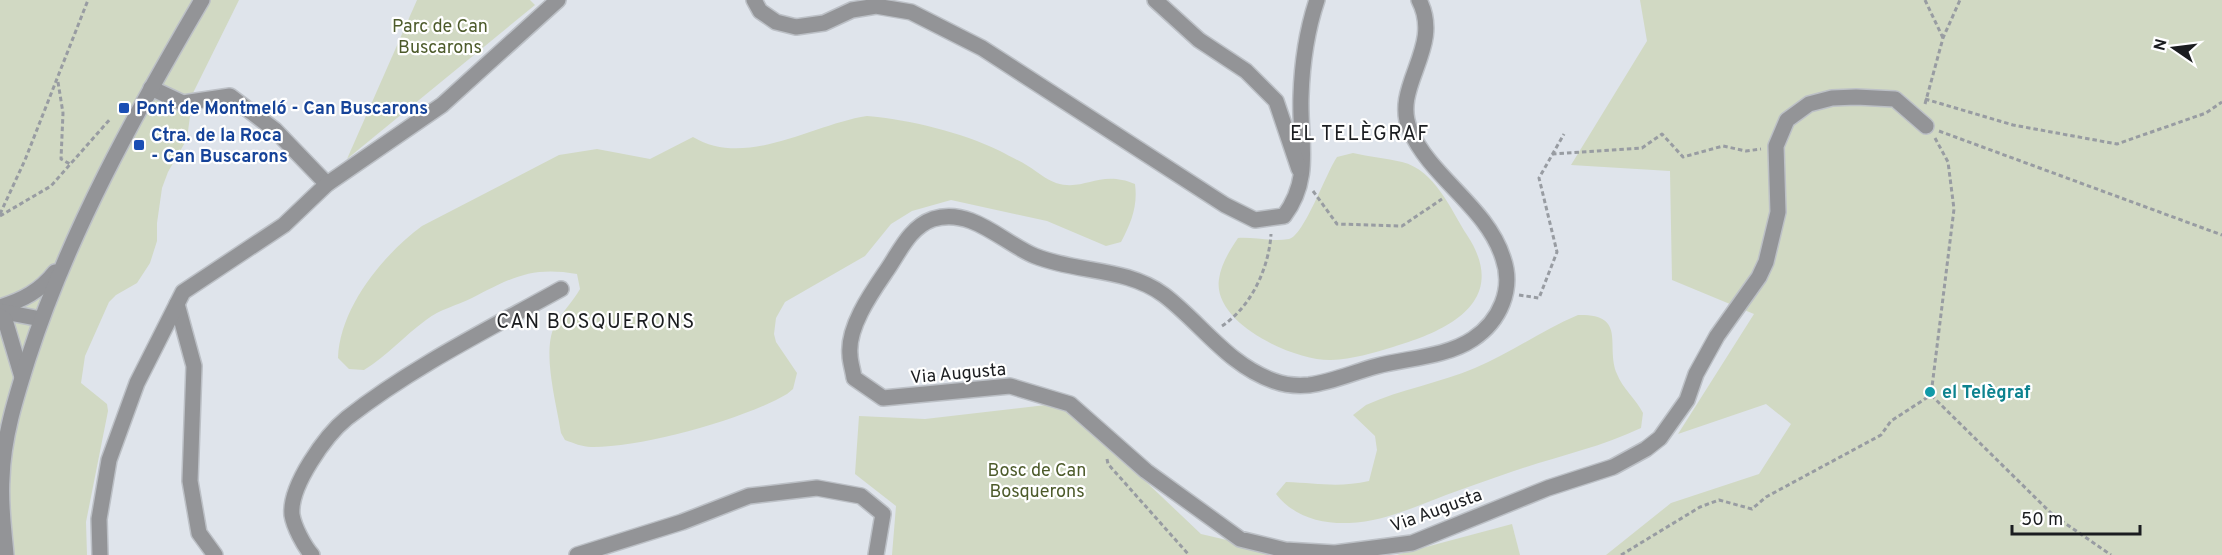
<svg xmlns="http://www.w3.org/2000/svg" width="2222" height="555" font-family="Overpass,sans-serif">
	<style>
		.green { fill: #d1d9c3 }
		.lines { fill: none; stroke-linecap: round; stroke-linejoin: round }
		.minor-casing { stroke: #bcc0c6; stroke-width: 18 }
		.tertiary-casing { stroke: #bcc0c6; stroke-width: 18 }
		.path { stroke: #989ca2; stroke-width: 3; stroke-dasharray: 4.5 3; stroke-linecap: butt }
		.minor { stroke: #939497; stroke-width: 15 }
		.tertiary { stroke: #939497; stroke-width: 15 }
		.transit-dot { fill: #1a4fb4; stroke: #fff; stroke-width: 2 }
		.culture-dot { fill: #0f9aa8; stroke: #fff; stroke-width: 2 }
		.labels { text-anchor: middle; stroke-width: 4.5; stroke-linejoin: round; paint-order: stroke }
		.park-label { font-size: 18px; fill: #4d5b2b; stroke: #fff }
		.transit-label { font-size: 18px; font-weight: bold; fill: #164399; stroke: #fff; text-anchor: start }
		.street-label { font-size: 18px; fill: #1b1d20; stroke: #fff }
		.culture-label { font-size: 18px; font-weight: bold; fill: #0d838f; stroke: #fff; text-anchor: start }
		.neighbourhood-label { font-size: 20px; letter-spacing: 1.5px; fill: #1b1d20; stroke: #fff }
	</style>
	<rect width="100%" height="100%" fill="#dfe4eb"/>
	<g class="green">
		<path d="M 0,0 L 239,0 L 193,93 L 187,139 L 168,172 L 162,188 L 157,223 L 157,241 L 150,263 L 137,283 L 116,295 L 109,302 L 85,356 L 81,383 L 107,404 L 108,411 L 86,522 L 87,555 L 0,555 Z"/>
		<path d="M 417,0 L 530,0 L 535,5 L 347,159 Z"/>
		<path d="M 1640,0 L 2222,0 L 2222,555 L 1606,555 L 1671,503 L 1759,474 L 1791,424 L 1766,404 L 1678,434 L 1754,314 L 1672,280 L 1670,171 L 1571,165 L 1647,41 Z"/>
		<path d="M 867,116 C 911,120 961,132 1000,151 C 1009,156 1020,161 1028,166 C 1038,172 1045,179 1056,183 C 1085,192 1099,169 1135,184 C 1138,206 1131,223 1121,242 L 1106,246 L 1047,221 L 951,200 L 912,211 L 891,224 L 865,256 L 785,302 L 776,318 L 774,334 L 776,342 L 797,373 L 793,389 L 787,394 C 745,419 640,448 591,447 C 583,447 573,443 565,440 L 561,433 C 557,405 542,354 554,327 C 560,314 573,302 580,289 L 577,274 C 531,266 511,278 472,298 C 456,306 440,309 426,320 C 404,336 387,356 364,370 L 349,369 L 338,358 C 340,307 383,255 422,226 L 559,155 L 597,149 L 650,159 L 693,137 C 746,169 813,124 867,116 Z"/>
		<path d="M 1353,153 C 1369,157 1386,158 1402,162 C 1435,170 1451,210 1467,235 C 1511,302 1447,331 1393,347 C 1373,353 1353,359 1331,360 C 1295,361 1212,324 1219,279 C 1221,264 1230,250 1238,238 C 1255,237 1272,242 1289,239 C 1304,236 1326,173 1337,157 Z"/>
		<path d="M 1578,315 C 1628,314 1605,345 1617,374 C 1622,388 1636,399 1643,413 L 1641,428 C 1599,448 1554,457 1511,472 C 1489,480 1467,487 1446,495 C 1415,507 1382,522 1349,523 C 1321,524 1294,517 1276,494 L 1286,482 C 1317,483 1338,488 1369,481 L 1377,450 L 1375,436 L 1353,415 L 1366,405 C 1401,389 1440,383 1475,368 C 1511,353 1542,330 1578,315 Z"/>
		<path d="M 1063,403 L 1201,534 L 1291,555 L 892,555 L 896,506 L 855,474 L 859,416 L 925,419 Z"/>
		<path d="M 1512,524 L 1520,555 L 1396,555 Z"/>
	</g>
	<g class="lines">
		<g class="minor-casing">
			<g id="minor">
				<path d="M 754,0 L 760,11 L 776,22 L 796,27 L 824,23 L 852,10 L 876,6 L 911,12 L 982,48 L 1225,205 L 1255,220 L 1284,216 C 1313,178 1299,139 1301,96 C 1302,64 1307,30 1317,0"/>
				<path d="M 1155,0 L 1199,40 L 1246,71 L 1276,101 L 1299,169"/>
				<path d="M 1419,0 C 1444,48 1391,86 1410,130 C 1431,178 1487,207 1503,258 C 1514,289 1500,321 1473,339 C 1446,357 1408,358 1377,366 C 1354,372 1333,382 1309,385 C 1298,386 1285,385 1274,381 C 1228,365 1201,323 1164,295 C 1126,267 1077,273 1035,256 C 1003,243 972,207 933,219 C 910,227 900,251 887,270 C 872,292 847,327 850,355 C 850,362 853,370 854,378 L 883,398 L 1010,386 L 1070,404 L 1146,471 L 1240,539 L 1285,550 L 1335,553 L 1412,543 L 1548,488 L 1613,467 L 1646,449 L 1660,438 L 1687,400 L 1696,374 L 1717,336 L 1759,277 L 1766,262 L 1778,212 L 1776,146 L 1787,120 L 1809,104 L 1832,98 L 1856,97 L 1895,99 L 1926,126"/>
				<path d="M 151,88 L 183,103 L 230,96 L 275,130 L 327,184"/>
				<path d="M 177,304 L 194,366 L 190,481 L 199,533 L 215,555"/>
				<path d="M 100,555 L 99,519 L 109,460 L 137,383 L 183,292 L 284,225 L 327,184 L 442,105 L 558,0"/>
				<path d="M 312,555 C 304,546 294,527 292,515 C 289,486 326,435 347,418 C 412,367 489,329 561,289"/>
				<path d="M 577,555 L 682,522 L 749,496 L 817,488 L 861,496 L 883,514 L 876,555"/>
			</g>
		</g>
		<g class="tertiary-casing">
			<g id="tertiary">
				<path d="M 0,307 C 23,300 40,291 55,272"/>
				<path d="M 0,311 L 41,319"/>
				<path d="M 0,316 L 5,320 L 22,377"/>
				<path d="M 6,555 C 4,530 0,504 2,478 C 3,438 16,397 28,359 C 69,232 135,114 202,0"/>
			</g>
		</g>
		<g class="path">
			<path d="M 1925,0 L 1943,38"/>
			<path d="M 58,82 L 63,113 L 61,159 L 70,164"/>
			<path d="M 1925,99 L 2013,125 L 2117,144 L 2206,113 L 2222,102"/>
			<path d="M 1925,104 L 1943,38 L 1960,0"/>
			<path d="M 1939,131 L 2222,235"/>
			<path d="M 1935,138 L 1948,162 L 1954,209 L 1931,395 L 2053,515 L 2111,555"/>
			<path d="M 1552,154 L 1642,148 L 1662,134 L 1683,157 L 1723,146 L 1746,151 L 1761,149"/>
			<path d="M 1313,191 L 1337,224 L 1402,226 L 1442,199"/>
			<path d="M 0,214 L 25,160 L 88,0"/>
			<path d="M 0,216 L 51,186 L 111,118"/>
			<path d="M 1519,295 L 1539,298 L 1557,252 L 1539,178 L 1564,134"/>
			<path d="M 1222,326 C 1251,307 1269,268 1271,234"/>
			<path d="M 1107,459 L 1108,464 L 1189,555"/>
			<path d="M 1621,555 L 1700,507 L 1719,500 L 1752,509 L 1766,497 L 1881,435 L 1891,421 L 1931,395"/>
		</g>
		<use href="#minor" class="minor"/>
		<use href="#tertiary" class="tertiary"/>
	</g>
	<g class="transit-dot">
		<rect x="118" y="102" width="12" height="12" rx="3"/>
		<rect x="133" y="139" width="12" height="12" rx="3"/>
	</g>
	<circle class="culture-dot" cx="1930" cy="392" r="6"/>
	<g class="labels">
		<g class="park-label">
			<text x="440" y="32">Parc de Can<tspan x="440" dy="21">Buscarons</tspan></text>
			<text x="1037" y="476">Bosc de Can<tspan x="1037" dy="21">Bosquerons</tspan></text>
		</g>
		<g class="transit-label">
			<text x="136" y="114">Pont de Montmeló - Can Buscarons</text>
			<text x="151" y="141">Ctra. de la Roca<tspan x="151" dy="21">- Can Buscarons</tspan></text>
		</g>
		<g class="street-label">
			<text transform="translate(958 373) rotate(-5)" y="6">Via Augusta</text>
			<text transform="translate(1436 510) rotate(-20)" y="6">Via Augusta</text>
		</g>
		<g class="culture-label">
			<text x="1942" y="398">el Telègraf</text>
		</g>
		<g class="neighbourhood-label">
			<text x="1360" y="140">EL TELÈGRAF</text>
			<text x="596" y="328">CAN BOSQUERONS</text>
		</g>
	</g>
	<g transform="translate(2174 48) rotate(284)" stroke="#ffffff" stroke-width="4.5" paint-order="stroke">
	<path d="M0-4.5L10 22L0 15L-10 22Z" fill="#1b1d20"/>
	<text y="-9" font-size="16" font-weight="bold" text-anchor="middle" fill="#1b1d20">N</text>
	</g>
	<path d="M2012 525v9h128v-9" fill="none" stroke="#1b1d20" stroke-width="3"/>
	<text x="2021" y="525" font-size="18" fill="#1b1d20" stroke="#ffffff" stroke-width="4.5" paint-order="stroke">50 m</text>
</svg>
